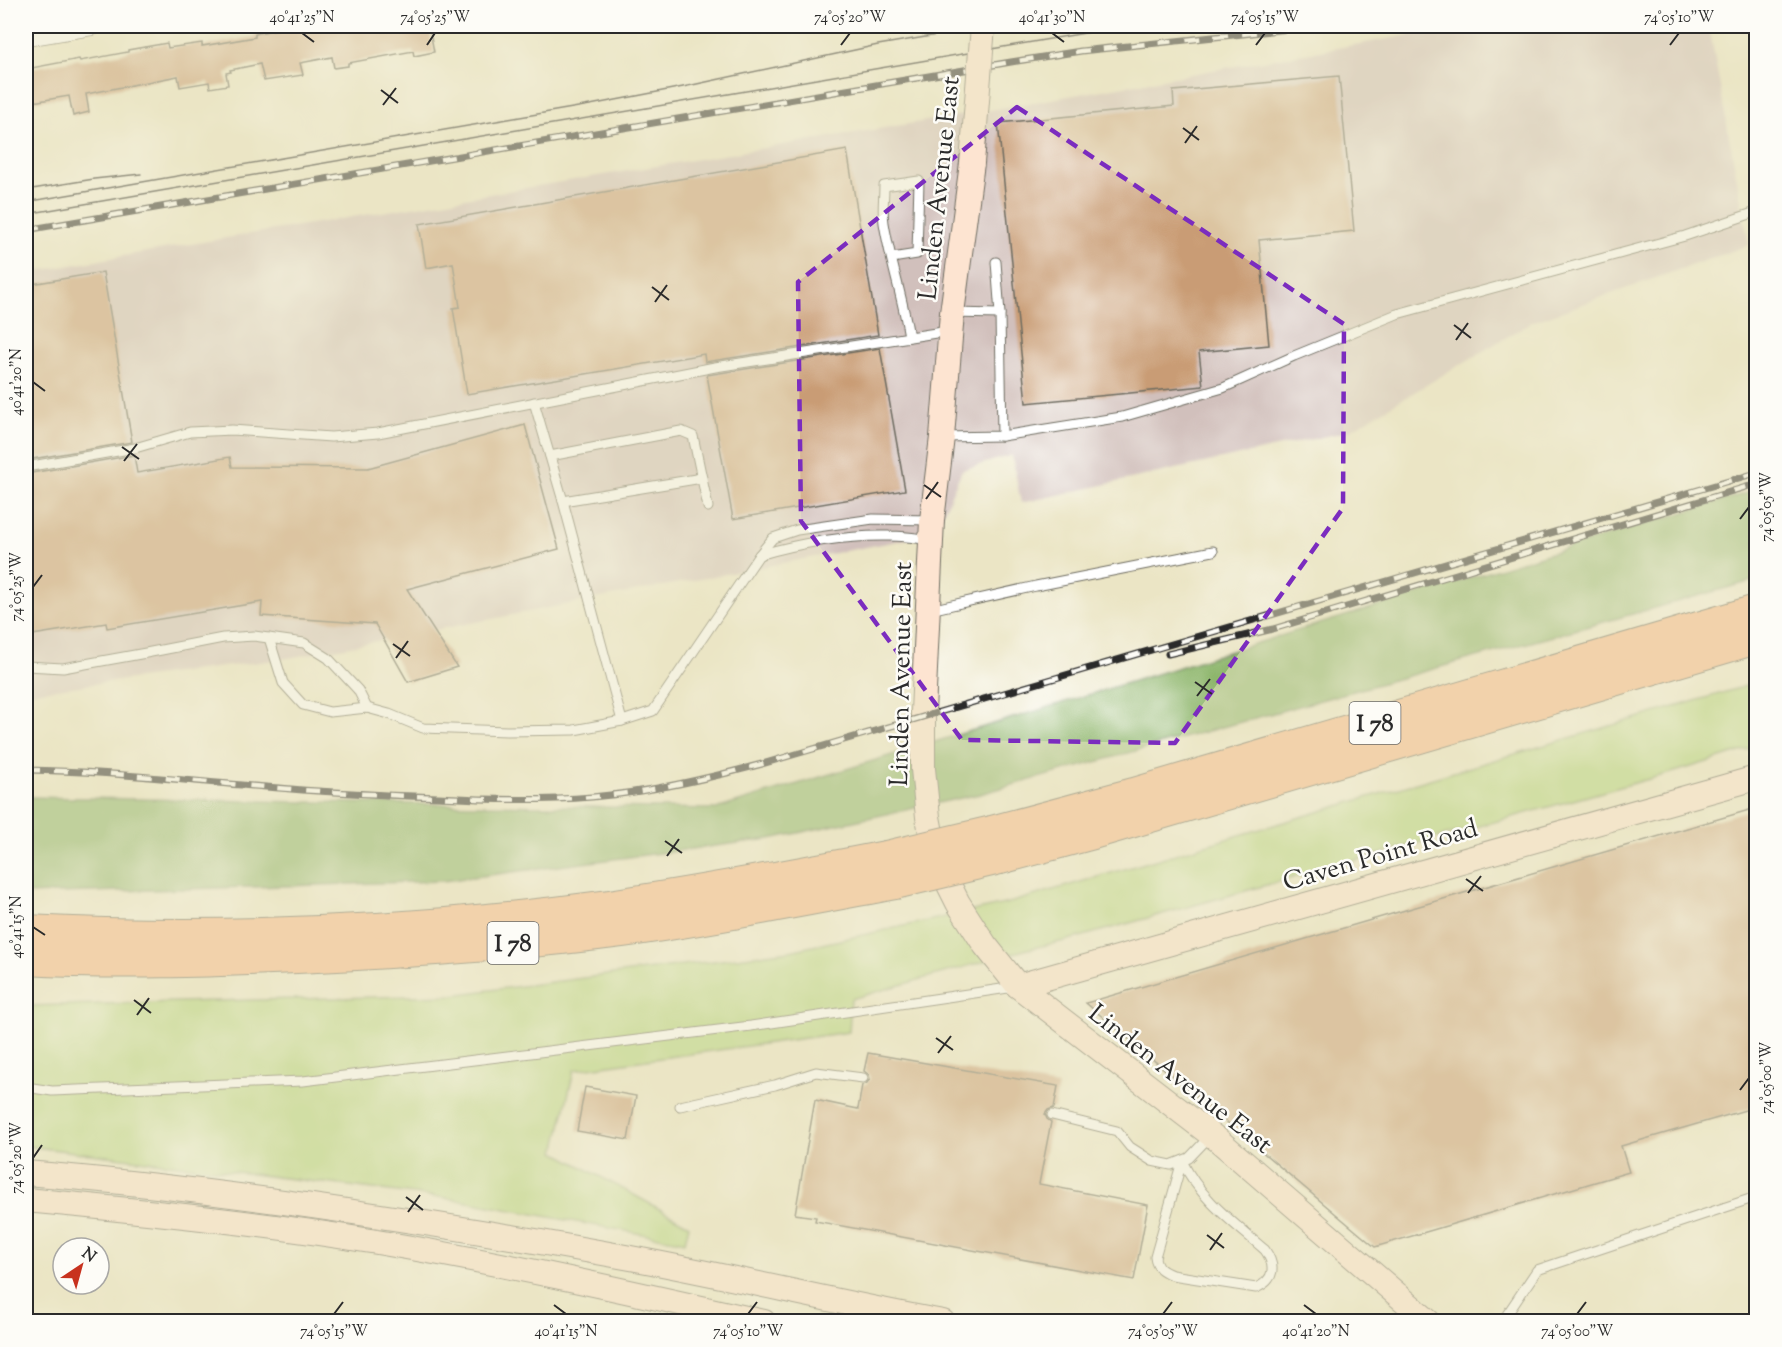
<svg xmlns="http://www.w3.org/2000/svg" width="1782" height="1347" font-family="'Sorts Mill Goudy',serif">
	<style>
		.industrial { fill: #d1c0bc }
		.green { fill: #b2d47c; stroke: #6e8054; stroke-width: 1.5 }
		.forest { fill: #8db66c; stroke: #5c704c; stroke-width: 1.5 }
		.building { fill: #c99c75 }
		.lines { fill: none; stroke-linecap: round; stroke-linejoin: round }
		.lane-casing { stroke: #6e6c61; stroke-width: 11 }
		.street-casing { stroke: #6e6c61; stroke-width: 20 }
		.secondary-casing { stroke: #6e6c61; stroke-width: 26 }
		.highway-casing { stroke: #6e6c61; stroke-width: 34 }
		.lane { stroke: #fff; stroke-width: 9 }
		.street { stroke: #fff; stroke-width: 18 }
		.secondary { stroke: #fde4d1; stroke-width: 24 }
		.highway { stroke: #fabb8c; stroke-width: 32 }
		.tram { stroke: #2b2b2b; stroke-width: 1.5 }
		.rail-casing { stroke: #2b2b2b; stroke-width: 7 }
		.rail { stroke: #fdfcf7; stroke-width: 4.5; stroke-dasharray: 14; stroke-linecap: butt }
		.secondary-bridge-casing { stroke: #6e6c61; stroke-width: 26; stroke-linecap: butt }
		.highway-bridge-casing { stroke: #6e6c61; stroke-width: 34; stroke-linecap: butt }
		.secondary-bridge { stroke: #fde4d1; stroke-width: 24 }
		.highway-bridge { stroke: #fabb8c; stroke-width: 32 }
		.marked { fill: none; stroke: #7b2cbf; stroke-width: 4.5; stroke-dasharray: 12 8; stroke-linejoin: round }
		.ticks { fill: none; stroke: #2b2b2b; stroke-width: 2 }
		.labels { text-anchor: middle; stroke-width: 5; stroke-linejoin: round; paint-order: stroke }
		.shield { fill: #fdfcf7; stroke: #6a6a68; stroke-width: 1.5 }
		.shield-label { font-size: 24px; font-weight: bold; fill: #2b2b2b }
		.street-label { font-size: 26px; fill: #2b2b2b; stroke: #fdfcf7 }
		.neatline { fill: none; stroke: #2b2b2b; stroke-width: 2 }
		.ticks-label { font-size: 15px; text-anchor: middle; fill: #2b2b2b }
	</style>
	<rect width="100%" height="100%" fill="#fdfcf7"/>
	<filter id="ink" filterUnits="userSpaceOnUse"><feTurbulence type="fractalNoise" baseFrequency=".0167" numOctaves="2"/><feDisplacementMap in="SourceGraphic" scale="12" xChannelSelector="R" yChannelSelector="G"/><feConvolveMatrix kernelMatrix="1 2 1 2 8 2 1 2 1" color-interpolation-filters="sRGB"/></filter>
	<filter id="wash" filterUnits="userSpaceOnUse"><feTurbulence type="fractalNoise" baseFrequency=".008" numOctaves="4" result="noise"/><feDisplacementMap in="SourceGraphic" scale="24" xChannelSelector="R" yChannelSelector="G"/><feGaussianBlur stdDeviation="1.35" result="paint"/><feColorMatrix in="noise" values="0 0 0 0 0 0 0 0 0 0 0 0 0 0 0 0 0 1.4 0 .05"/><feComposite in="paint" operator="in"/></filter>
	<g filter="url(#wash)">
		<rect width="100%" height="100%" fill="#ebe5c5"/>
		<path class="industrial" d="M 1460,26 L 1709,26 L 1749,245 L 1532,322 L 1349,431 L 1021,503 L 1012,455 L 962,470 L 934,534 L 283,659 L 26,693 L 26,273 L 226,238 L 962,115 Z"/>
		<path class="green" d="M 1756,683 L 1756,747 L 1678,771 L 1065,941 L 1028,949 L 851,999 L 849,1032 L 574,1070 L 555,1152 L 689,1225 L 685,1242 L 446,1198 L 26,1146 L 26,1006 L 452,995 L 790,951 L 1009,903 Z"/>
		<path class="forest" d="M 1756,490 L 1756,580 L 980,794 L 770,839 L 443,881 L 26,894 L 26,797 L 716,809 Z"/>
		<g id="blocks">
			<g class="building">
				<path d="M 314,26 L 429,26 L 434,52 L 414,56 L 413,51 L 348,63 L 348,66 L 334,68 L 332,57 L 300,63 L 303,75 L 264,81 L 260,64 L 230,70 L 231,72 L 226,73 L 228,85 L 210,88 L 209,82 L 180,87 L 178,76 L 86,94 L 89,112 L 73,116 L 69,96 L 26,103 L 26,69 L 79,59 L 80,61 L 128,52 L 128,50 L 167,43 L 168,48 L 202,43 L 202,46 L 255,37 L 255,34 L 273,30 L 294,27 L 294,29 Z"/>
				<path d="M 1339,76 L 1354,231 L 1259,240 L 1269,345 L 1199,352 L 1203,386 L 1026,403 L 998,123 L 1174,106 L 1173,91 Z"/>
				<path d="M 847,150 L 878,335 L 705,362 L 704,354 L 467,394 L 453,308 L 460,307 L 453,263 L 426,268 L 419,224 Z"/>
				<path d="M 103,272 L 132,442 L 26,460 L 26,285 Z"/>
				<path d="M 880,348 L 905,490 L 733,519 L 707,375 Z"/>
				<path d="M 525,425 L 559,549 L 407,589 L 457,667 L 408,682 L 375,624 L 261,616 L 262,602 L 107,628 L 106,623 L 26,636 L 26,474 L 134,455 L 137,473 L 230,457 L 232,467 L 368,468 Z"/>
				<path d="M 1756,808 L 1756,1107 L 1621,1146 L 1629,1172 L 1375,1247 L 1086,1003 Z"/>
				<path d="M 868,1053 L 1058,1086 L 1054,1108 L 1048,1110 L 1045,1114 L 1047,1119 L 1051,1122 L 1039,1184 L 1148,1205 L 1134,1280 L 815,1221 L 816,1217 L 795,1214 L 815,1100 L 858,1109 L 862,1085 L 866,1084 L 870,1079 L 869,1075 L 864,1071 Z"/>
				<path d="M 585,1087 L 636,1096 L 628,1140 L 577,1131 Z"/>
			</g>
		</g>
	</g>
	<g filter="url(#ink)">
		<use href="#blocks" fill-opacity="0" stroke="#6e6c61" stroke-width="1.5"/>
		<g class="lines">
			<g class="lane-casing">
				<g id="lane">
					<path d="M 892,258 L 917,254 L 919,181 L 884,186 C 884,198 882,211 884,223 C 890,261 903,298 909,337"/>
					<path d="M 996,262 L 1000,314 L 1002,436"/>
					<path d="M 952,313 L 1000,314"/>
					<path d="M 534,402 L 563,501 L 622,721"/>
					<path d="M 942,437 L 1002,436 L 1122,417 L 1223,388 L 1294,356 L 1397,314 L 1685,236 L 1756,212"/>
					<path d="M 550,456 L 681,431 L 693,436 L 708,507"/>
					<path d="M 26,467 L 135,448 L 190,432 L 232,430 L 331,437 L 378,433 L 715,367 L 949,331"/>
					<path d="M 563,501 L 702,478"/>
					<path d="M 759,555 C 799,543 847,535 889,536 C 903,536 917,538 931,540"/>
					<path d="M 930,610 L 1036,586 L 1213,551"/>
					<path d="M 269,638 L 283,683 L 303,705 L 330,712 L 367,708 L 389,714 L 423,728 L 507,731 L 574,730 L 622,721 L 653,711 L 759,555 L 773,538 L 797,530 L 873,519 L 931,520"/>
					<path d="M 26,666 L 63,668 L 146,653 L 223,638 L 254,636 L 304,643 L 328,658 L 358,690 L 367,708"/>
					<path d="M 26,1087 L 52,1091 L 303,1081 L 751,1026 L 1015,987"/>
					<path d="M 680,1106 L 775,1085 L 816,1072 L 863,1078"/>
					<path d="M 1052,1115 L 1117,1131 L 1130,1147 L 1152,1161 L 1171,1165 L 1189,1158 L 1211,1135"/>
					<path d="M 1182,1161 C 1201,1200 1233,1222 1265,1250 C 1276,1266 1275,1280 1256,1288 L 1172,1275 C 1163,1271 1156,1268 1155,1257 Z"/>
					<path d="M 1502,1322 L 1537,1270 L 1756,1197"/>
				</g>
			</g>
			<g class="street-casing">
				<path id="street" d="M 26,37 L 92,26"/>
			</g>
			<g class="secondary-casing">
				<g id="secondary">
					<path d="M 972,163 L 952,313 L 942,437 L 932,520 L 923,712 L 923,769 L 928,817 L 936,859 L 958,903 L 985,945 L 1018,986 L 1218,1140 L 1429,1322"/>
					<path d="M 1018,986 L 1756,778"/>
					<path d="M 26,1173 C 230,1190 434,1222 636,1259 C 738,1278 840,1303 943,1322"/>
					<path d="M 26,1200 C 143,1211 261,1223 377,1242 C 507,1264 636,1293 764,1322"/>
				</g>
			</g>
			<g class="highway-casing">
				<g id="highway">
					<path d="M 992,832 L 1134,794 L 1756,611"/>
					<path d="M 1000,858 L 1093,833 L 1756,638"/>
					<path d="M 26,931 C 219,941 418,932 609,906 C 702,892 794,875 886,857"/>
					<path d="M 26,959 C 116,964 207,961 297,957 C 406,952 515,945 623,931 C 714,918 805,900 895,883"/>
				</g>
			</g>
			<use href="#lane" class="lane"/>
			<use href="#street" class="street"/>
			<use href="#secondary" class="secondary"/>
			<use href="#highway" class="highway"/>
			<g class="tram">
				<path d="M 26,190 L 94,179 L 141,174"/>
				<path d="M 26,202 L 590,105 L 683,87 L 878,45 L 991,26"/>
				<path d="M 26,214 L 1126,26"/>
			</g>
			<g class="rail-casing">
				<g id="rail">
					<path d="M 26,230 L 1011,62 L 1081,51 L 1318,26"/>
					<path d="M 1168,654 L 1273,629 L 1756,484"/>
					<path d="M 26,770 C 106,771 186,781 266,787 C 323,792 380,795 438,797 C 489,800 541,801 592,797 C 650,792 705,779 762,764 L 1756,473"/>
				</g>
			</g>
			<use href="#rail" class="rail"/>
			<g class="secondary-bridge-casing">
				<path id="secondary-bridge" d="M 972,163 L 983,26"/>
			</g>
			<g class="highway-bridge-casing">
				<g id="highway-bridge">
					<path d="M 886,857 L 992,832"/>
					<path d="M 895,883 L 1000,858"/>
				</g>
			</g>
			<use href="#secondary-bridge" class="secondary-bridge"/>
			<use href="#highway-bridge" class="highway-bridge"/>
		</g>
	</g>
	<path d="M0 0H1782V1347H0ZM 1017,107 L 1344,324 L 1343,508 L 1175,743 L 962,740 L 801,521 L 798,282 Z" fill="#ebe5c5" fill-opacity=".55" fill-rule="evenodd"/>
	<path class="marked" d="M 1017,107 L 1344,324 L 1343,508 L 1175,743 L 962,740 L 801,521 L 798,282 Z"/>
	<path class="ticks" d="M 302,33 L 314,42M 1052,33 L 1064,42M 427,45 L 435,33M 841,45 L 850,33M 1256,45 L 1265,33M 1670,45 L 1679,33M 381,90 L 398,103M 383,105 L 396,88M 1183,128 L 1199,140M 1185,143 L 1197,126M 652,287 L 669,300M 655,302 L 667,285M 1454,325 L 1471,338M 1456,340 L 1468,323M 33,382 L 45,391M 122,447 L 139,459M 124,461 L 137,444M 924,485 L 941,497M 926,499 L 938,482M 1740,519 L 1749,507M 33,587 L 42,575M 393,644 L 410,656M 396,658 L 408,641M 1195,682 L 1212,694M 1197,696 L 1210,679M 665,841 L 682,853M 667,856 L 679,839M 1466,879 L 1483,891M 1468,893 L 1481,876M 33,927 L 45,935M 134,1000 L 151,1013M 137,1015 L 149,998M 936,1038 L 953,1050M 938,1053 L 951,1036M 1740,1090 L 1749,1078M 33,1158 L 42,1145M 406,1197 L 423,1210M 408,1212 L 420,1195M 1207,1235 L 1224,1248M 1210,1250 L 1222,1233M 554,1305 L 566,1314M 1304,1305 L 1316,1314M 334,1314 L 343,1302M 748,1314 L 757,1302M 1163,1314 L 1172,1302M 1577,1314 L 1586,1302"/>
	<g class="labels">
		<g class="shield">
			<rect x="1349.5" y="702" width="51" height="42" rx="4.5"/>
			<rect x="487.5" y="922" width="51" height="42" rx="4.5"/>
		</g>
		<g class="shield-label">
			<text x="1375" y="731">I 78</text>
			<text x="513" y="951">I 78</text>
		</g>
		<g class="street-label">
			<text transform="translate(938 188) rotate(-84)" y="9">Linden Avenue East</text>
			<text transform="translate(900 674) rotate(-89)" y="9">Linden Avenue East</text>
			<text transform="translate(1380 854) rotate(-16)" y="9">Caven Point Road</text>
			<text transform="translate(1181 1078) rotate(38)" y="9">Linden Avenue East</text>
		</g>
	</g>
	<rect width="1782" height="1347" fill="none" stroke="#fdfcf7" stroke-width="66"/>
	<g transform="translate(81 1266) rotate(36)"><circle r="28" fill="#fdfcf7" stroke="#a9a8a5" stroke-width="1.5"/>
	<path d="M0-4.5L10 22L0 15L-10 22Z" fill="#c8321e"/>
	<text y="-9" font-size="16" font-weight="bold" text-anchor="middle" fill="#2b2b2b">N</text>
	</g>
	<rect x="33" y="33" width="1716" height="1281" class="neatline"/>
	<g class="ticks-label">
		<text x="302" y="22">40°41'25"N</text>
		<text x="435" y="22">74°05'25"W</text>
		<text x="850" y="22">74°05'20"W</text>
		<text x="1052" y="22">40°41'30"N</text>
		<text x="1265" y="22">74°05'15"W</text>
		<text x="1679" y="22">74°05'10"W</text>
		<text transform="translate(16 382) rotate(-90)" y="5">40°41'20"N</text>
		<text transform="translate(1766 507) rotate(-90)" y="5">74°05'05"W</text>
		<text transform="translate(16 587) rotate(-90)" y="5">74°05'25"W</text>
		<text transform="translate(16 927) rotate(-90)" y="5">40°41'15"N</text>
		<text transform="translate(1766 1078) rotate(-90)" y="5">74°05'00"W</text>
		<text transform="translate(16 1158) rotate(-90)" y="5">74°05'20"W</text>
		<text x="334" y="1336">74°05'15"W</text>
		<text x="566" y="1336">40°41'15"N</text>
		<text x="748" y="1336">74°05'10"W</text>
		<text x="1163" y="1336">74°05'05"W</text>
		<text x="1316" y="1336">40°41'20"N</text>
		<text x="1577" y="1336">74°05'00"W</text>
	</g>
</svg>
